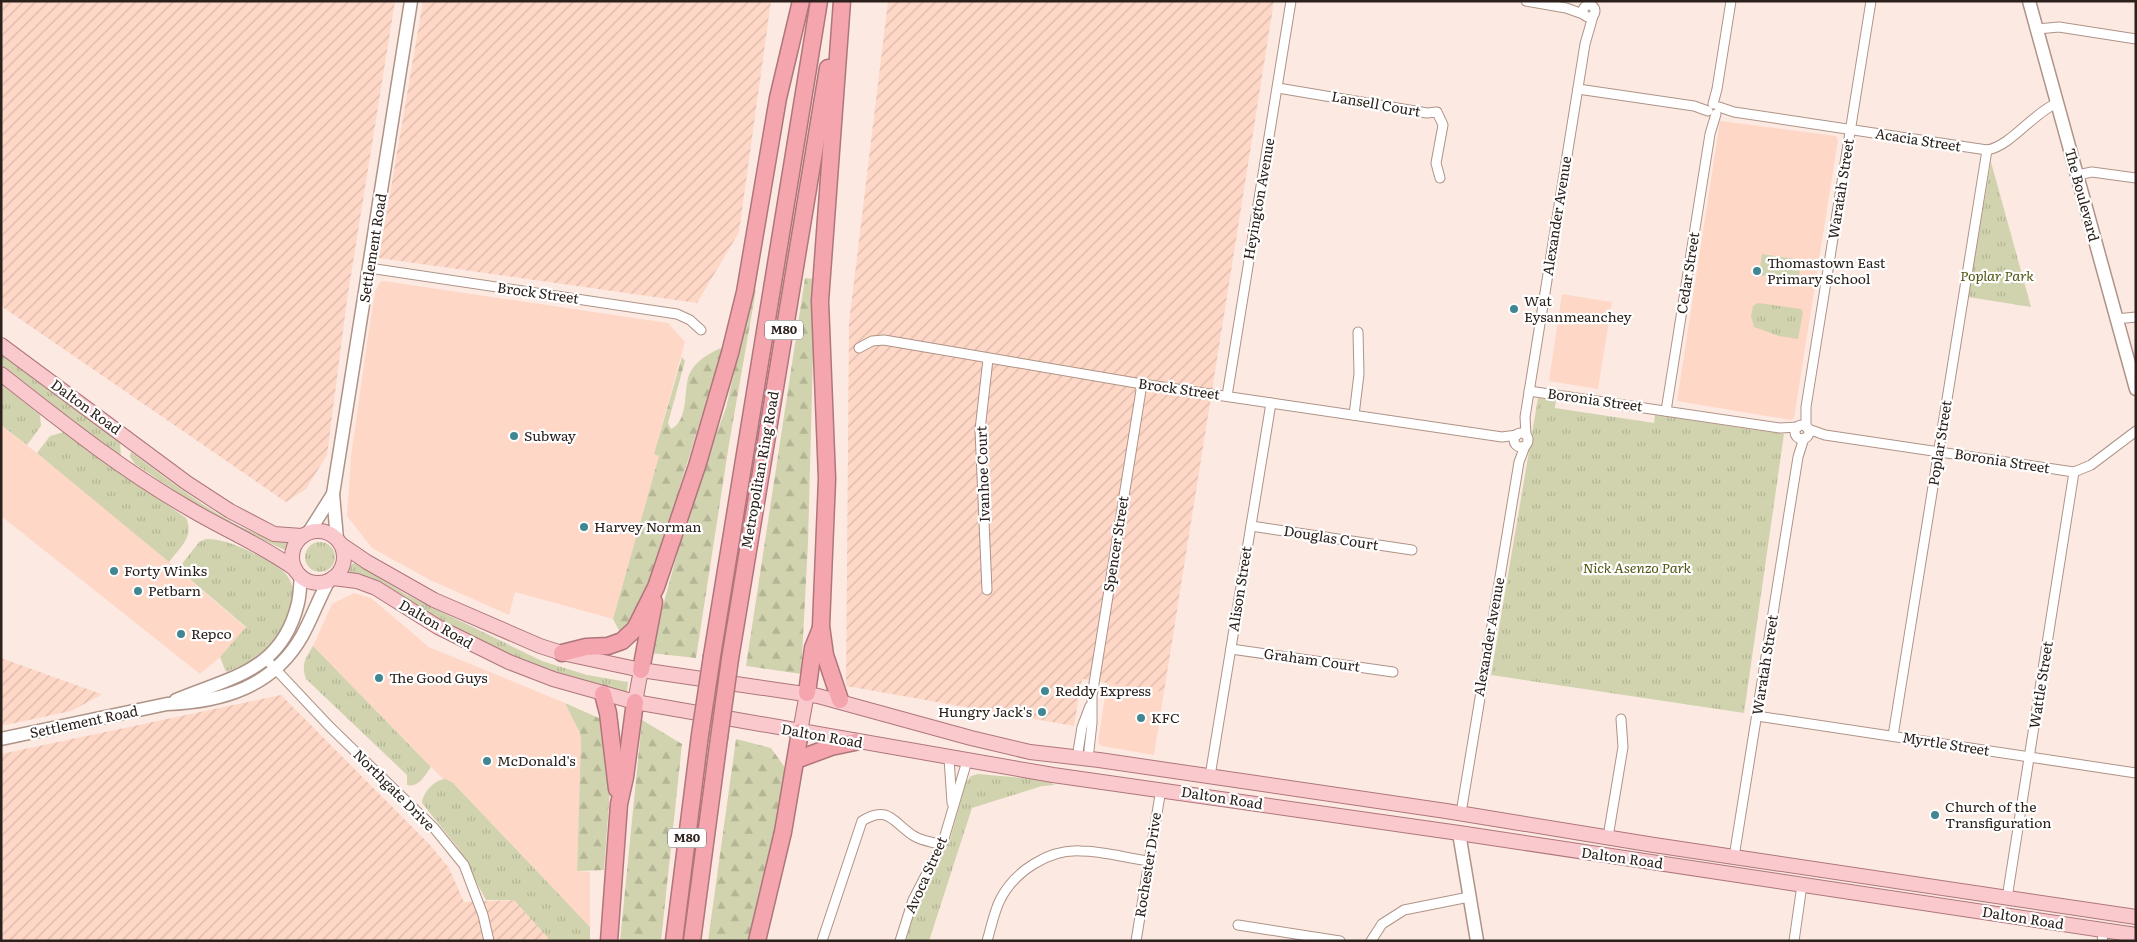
<svg xmlns="http://www.w3.org/2000/svg" width="2137" height="942" font-family="Literata,serif">
	<style>
		.built { fill: #fed7c7 }
		.industrial { fill: url(#industrial-furrows) }
		.grass { fill: url(#grass-tufts) }
		.forest { fill: url(#forest-firs) }
		.pitch { fill: #d0d3ae }
		.lines { fill: none; stroke-linecap: round; stroke-linejoin: round }
		.street-casing { stroke: #af9387; stroke-width: 11 }
		.secondary-casing { stroke: #af9387; stroke-width: 15 }
		.primary-casing { stroke: #ae767b; stroke-width: 16 }
		.highway-casing { stroke: #ae767b; stroke-width: 19 }
		.street { stroke: #fff; stroke-width: 9 }
		.secondary { stroke: #fff; stroke-width: 12 }
		.primary { stroke: #f9c9ce; stroke-width: 14 }
		.highway { stroke: #f5a5ae; stroke-width: 16 }
		.highway-bridge-casing { stroke: #ae767b; stroke-width: 19; stroke-linecap: butt }
		.highway-bridge { stroke: #f5a5ae; stroke-width: 16 }
		.poi-dot { fill: #418793; stroke: #fff; stroke-width: 2 }
		.labels { text-anchor: middle; stroke-width: 4.5; stroke-linejoin: round; paint-order: stroke }
		.shield { fill: #fff; stroke: #6b635f; stroke-width: 1 }
		.shield-label { font-size: 12px; font-weight: bold; fill: #2b201b }
		.street-label { font-size: 14px; fill: #2b201b; stroke: #fff }
		.poi-label { font-size: 14px; fill: #2b201b; stroke: #fff; text-anchor: start }
		.park-label { font-size: 14px; font-style: italic; fill: #535513; stroke: #fff }
	</style>
	<defs>
		<pattern id="industrial-furrows" width="10" height="10" patternUnits="userSpaceOnUse" patternTransform="scale(1.25)"><rect width="10" height="10" fill="#fed7c7"/><path d="M-1 1l2-2M0 10L10 0M9 11l2-2" fill="none" stroke="#dab8aa"/></pattern>
		<pattern id="grass-tufts" width="24" height="20" patternUnits="userSpaceOnUse" patternTransform="scale(1.25)"><rect width="24" height="20" fill="#d0d3ae"/><path d="M3 7l-1-3M5 7V3M7 7l1-3M15 17l-1-3M17 17v-4M19 17l1-3" fill="none" stroke="#b3b595"/></pattern>
		<pattern id="forest-firs" width="22" height="20" patternUnits="userSpaceOnUse" patternTransform="scale(1.25)"><rect width="22" height="20" fill="#d0d3ae"/><path d="M5 1l3.5 6h-7zM16 11l3.5 6h-7z" fill="#b3b595"/></pattern>
	</defs>
	<rect width="100%" height="100%" fill="#fceae2"/>
	<g class="built">
		<path d="M 1720,121 L 1836,136 L 1838,140 L 1794,418 L 1791,420 L 1677,401 Z"/>
		<path d="M 384,281 L 668,323 L 685,342 L 654,454 L 659,456 L 613,619 L 515,592 L 509,615 L 430,580 L 372,548 L 347,516 L 351,456 L 368,336 L 375,292 L 380,282 Z"/>
		<path d="M 1562,294 L 1612,302 L 1598,389 L 1549,381 Z"/>
		<path d="M 1,425 L 94,498 L 246,628 L 219,658 L 200,674 L 1,516 Z"/>
		<path d="M 354,593 L 371,598 L 429,647 L 565,703 L 580,733 L 581,741 L 577,871 L 590,872 L 590,927 L 453,783 L 443,779 L 313,646 L 332,604 Z"/>
		<path d="M 1107,683 L 1164,692 L 1154,755 L 1102,746 L 1098,743 Z"/>
	</g>
	<g class="industrial">
		<path d="M 1,1 L 395,1 L 347,300 L 327,455 L 306,489 L 286,502 L 1,306 Z"/>
		<path d="M 423,1 L 771,1 L 739,232 L 697,303 L 379,258 Z"/>
		<path d="M 888,1 L 1274,1 L 1164,692 L 1082,679 L 1074,726 L 846,686 L 849,323 Z"/>
		<path d="M 1,658 L 101,694 L 101,695 L 71,711 L 1,726 Z"/>
		<path d="M 281,695 L 430,845 L 449,868 L 464,902 L 514,900 L 551,941 L 1,941 L 1,754 Z"/>
	</g>
	<g class="grass">
		<path d="M 1991,162 L 2031,307 L 1968,297 Z"/>
		<path d="M 1758,303 L 1801,309 L 1803,312 L 1798,339 L 1779,336 L 1754,327 L 1751,316 L 1753,306 Z"/>
		<path d="M 1,354 L 120,442 L 121,458 L 1,364 Z"/>
		<path d="M 1,384 L 40,415 L 41,426 L 27,445 L 1,425 Z"/>
		<path d="M 1538,398 L 1556,400 L 1555,408 L 1654,423 L 1655,415 L 1784,434 L 1744,713 L 1491,675 Z"/>
		<path d="M 64,432 L 186,518 C 195,536 180,548 169,562 L 37,453 L 50,436 Z"/>
		<path d="M 131,452 C 168,479 243,541 288,541 L 285,550 L 215,518 L 135,464 L 130,457 Z"/>
		<path d="M 206,539 C 223,539 242,547 257,555 C 268,561 284,568 290,580 C 301,605 280,641 260,655 C 250,662 238,667 226,672 L 220,657 L 246,627 L 178,569 L 199,542 Z"/>
		<circle cx="320" cy="557" r="15"/>
		<path d="M 355,563 L 407,595 L 542,661 L 587,675 L 628,682 L 627,692 C 567,679 509,656 455,628 C 419,610 388,578 348,573 L 352,564 Z"/>
		<path d="M 313,646 L 431,767 C 425,775 419,788 407,785 L 407,775 L 306,679 C 301,664 305,659 313,646 Z"/>
		<path d="M 978,774 L 1045,780 L 1055,785 L 1042,786 L 972,808 L 929,941 L 906,941 L 914,912 L 949,843 L 966,782 L 971,776 Z"/>
		<path d="M 446,779 L 453,783 L 590,927 L 590,941 L 551,941 L 514,900 L 486,900 L 458,848 L 422,803 C 423,792 435,779 446,779 Z"/>
	</g>
	<g class="forest">
		<path d="M 805,278 L 815,279 L 808,543 L 801,674 L 746,666 Z"/>
		<path d="M 753,290 L 756,290 L 729,444 L 696,658 L 650,653 L 693,496 L 726,408 Z"/>
		<path d="M 723,347 L 648,590 L 622,636 L 613,619 L 659,456 L 654,454 L 682,357 L 685,361 L 668,423 L 671,429 C 688,421 684,393 688,378 C 693,362 709,353 723,347 Z"/>
		<path d="M 565,703 L 601,719 L 610,790 L 604,870 L 577,871 L 581,741 L 580,733 Z"/>
		<path d="M 642,720 L 682,744 L 661,941 L 620,941 Z"/>
		<path d="M 736,739 L 771,748 L 786,769 L 763,894 L 751,941 L 708,941 Z"/>
	</g>
	<path class="pitch" d="M 1762,254 L 1802,260 L 1798,281 L 1759,275 Z"/>
	<g class="lines">
		<g class="street-casing">
			<g id="street">
				<path d="M 1526,1 L 1566,8 L 1583,14"/>
				<circle cx="1589" cy="11" r="6"/>
				<path d="M 2037,29 L 2059,27 L 2136,39"/>
				<path d="M 1278,88 L 1427,113 L 1437,112 L 1443,125 L 1436,163 L 1440,178"/>
				<path d="M 1578,89 L 1694,106 L 1708,111"/>
				<path d="M 1713,104 L 1717,89 L 1731,1"/>
				<path d="M 1719,107 L 1734,112 L 1987,150 C 2011,146 2033,113 2057,103"/>
				<path d="M 2077,175 L 2092,172 L 2136,178"/>
				<path d="M 369,268 L 677,314 L 690,320 L 701,330"/>
				<path d="M 2116,319 L 2136,317"/>
				<path d="M 859,348 L 872,341 L 884,340 L 1142,384 L 1502,437 L 1517,435"/>
				<path d="M 1529,391 L 1780,428 L 1798,427"/>
				<path d="M 1227,396 L 1291,1"/>
				<path d="M 1666,411 L 1710,134 L 1716,114"/>
				<path d="M 1354,415 L 1359,374 L 1358,332"/>
				<circle cx="1802" cy="432" r="7"/>
				<path d="M 1806,427 L 1806,407 L 1871,1"/>
				<path d="M 1808,429 L 1825,435 L 2074,472 L 2091,465 L 2136,431"/>
				<circle cx="1521" cy="440" r="7"/>
				<path d="M 1526,435 L 1525,417 L 1585,44 L 1593,16"/>
				<path d="M 1251,526 L 1412,550"/>
				<path d="M 987,590 L 980,430 L 988,359"/>
				<path d="M 1231,649 L 1393,672"/>
				<path d="M 266,659 L 330,727 L 434,828 L 464,865 L 483,915 L 489,941"/>
				<path d="M 1757,716 L 2136,773"/>
				<path d="M 1893,736 L 1987,150"/>
				<path d="M 949,758 L 952,803"/>
				<path d="M 1077,758 L 1082,727 L 1090,706"/>
				<path d="M 1088,759 L 1092,723 L 1092,696 L 1142,384"/>
				<path d="M 1210,776 L 1271,403"/>
				<path d="M 1461,813 L 1519,462 L 1525,446"/>
				<path d="M 1608,837 L 1623,747 L 1621,719"/>
				<path d="M 1734,857 L 1798,457 L 1804,438"/>
				<path d="M 2007,898 L 2074,472"/>
				<path d="M 1238,925 L 1340,941"/>
				<path d="M 822,941 L 862,821 C 889,804 894,824 914,836 C 922,841 933,842 941,845"/>
				<path d="M 900,941 L 913,900 L 943,842 L 967,761"/>
				<path d="M 987,941 C 991,928 994,912 1000,900 C 1014,872 1048,849 1081,851 C 1103,851 1126,858 1149,861"/>
				<path d="M 1136,941 L 1161,789"/>
				<path d="M 1371,941 L 1382,924 L 1404,910 L 1469,897"/>
				<path d="M 1794,941 L 1802,885"/>
				<path d="M 2102,941 L 2104,930"/>
			</g>
		</g>
		<g class="secondary-casing">
			<g id="secondary">
				<path d="M 2029,1 L 2136,389"/>
				<path d="M 309,532 L 333,494"/>
				<path d="M 337,539 L 333,494 L 411,1"/>
				<path d="M 176,700 C 231,677 282,671 298,603 C 300,594 300,585 301,576"/>
				<path d="M 1,739 L 167,704 C 222,702 273,687 302,636 C 312,618 319,598 329,580"/>
				<path d="M 1459,833 L 1477,941"/>
			</g>
		</g>
		<g class="primary-casing">
			<g id="primary">
				<path d="M 1,345 L 187,483 L 230,511 L 274,534 L 302,536"/>
				<path d="M 1,374 C 62,422 122,470 190,509 C 225,530 262,545 295,569"/>
				<circle cx="318" cy="557" r="26"/>
				<path d="M 342,545 L 367,562 L 434,600 L 540,646 L 562,653 L 641,670 L 818,696 L 971,738 L 1030,752 L 1099,760 L 1446,811 L 1654,845 L 2136,917"/>
				<path d="M 333,578 L 357,581 L 376,588 L 438,627 L 509,662 L 553,679 L 635,702 L 1053,775 L 1459,833 L 2136,935"/>
				<path d="M 635,702 L 641,670"/>
				<path d="M 800,732 L 807,693"/>
			</g>
		</g>
		<g class="highway-casing">
			<g id="highway">
				<path d="M 562,653 L 586,647 L 608,646 L 622,641 L 635,629 L 656,587 L 697,466 L 730,353 L 745,292 L 778,98 L 801,1"/>
				<path d="M 712,656 L 819,1"/>
				<path d="M 730,659 L 828,68"/>
				<path d="M 641,670 L 654,602"/>
				<path d="M 807,693 L 813,648 L 821,628"/>
				<path d="M 603,694 L 608,713 L 617,789"/>
				<path d="M 840,700 L 825,655 L 821,626 L 827,479 L 820,301 L 842,1"/>
				<path d="M 796,760 L 831,747 L 855,742"/>
				<path d="M 609,941 L 619,804 L 625,777 L 635,702"/>
				<path d="M 674,941 L 700,735"/>
				<path d="M 692,941 L 719,738"/>
				<path d="M 757,941 L 783,832 L 800,732"/>
			</g>
		</g>
		<use href="#street" class="street"/>
		<use href="#secondary" class="secondary"/>
		<use href="#primary" class="primary"/>
		<use href="#highway" class="highway"/>
		<g class="highway-bridge-casing">
			<g id="highway-bridge">
				<path d="M 700,735 L 712,656"/>
				<path d="M 719,738 L 730,659"/>
			</g>
		</g>
		<use href="#highway-bridge" class="highway-bridge"/>
	</g>
	<g class="poi-dot">
		<circle cx="1757" cy="271" r="5"/>
		<circle cx="1514" cy="309" r="5"/>
		<circle cx="514" cy="436" r="5"/>
		<circle cx="584" cy="527" r="5"/>
		<circle cx="114" cy="571" r="5"/>
		<circle cx="138" cy="591" r="5"/>
		<circle cx="181" cy="634" r="5"/>
		<circle cx="379" cy="678" r="5"/>
		<circle cx="1045" cy="691" r="5"/>
		<circle cx="1042" cy="712" r="5"/>
		<circle cx="1141" cy="718" r="5"/>
		<circle cx="487" cy="761" r="5"/>
		<circle cx="1935" cy="815" r="5"/>
	</g>
	<g class="labels">
		<g class="shield">
			<rect x="765" y="320.5" width="38" height="19" rx="4"/>
			<rect x="668" y="828.5" width="38" height="19" rx="4"/>
		</g>
		<g class="shield-label">
			<text x="784" y="334">M80</text>
			<text x="687" y="842">M80</text>
		</g>
		<g class="street-label">
			<text transform="translate(1376 104) rotate(10)" y="5">Lansell Court</text>
			<text transform="translate(1918 140) rotate(9)" y="5">Acacia Street</text>
			<text transform="translate(1841 189) rotate(-81)" y="5">Waratah Street</text>
			<text transform="translate(2082 195) rotate(75)" y="5">The Boulevard</text>
			<text transform="translate(1259 199) rotate(-80)" y="5">Heyington Avenue</text>
			<text transform="translate(1557 216) rotate(-81)" y="5">Alexander Avenue</text>
			<text transform="translate(373 248) rotate(-81)" y="5">Settlement Road</text>
			<text transform="translate(1688 273) rotate(-81)" y="5">Cedar Street</text>
			<text transform="translate(538 293) rotate(8)" y="5">Brock Street</text>
			<text transform="translate(1179 389) rotate(8)" y="5">Brock Street</text>
			<text transform="translate(1595 400) rotate(8)" y="5">Boronia Street</text>
			<text transform="translate(86 407) rotate(36)" y="5">Dalton Road</text>
			<text transform="translate(1940 443) rotate(-81)" y="5">Poplar Street</text>
			<text transform="translate(2002 461) rotate(9)" y="5">Boronia Street</text>
			<text transform="translate(760 470) rotate(-80)" y="5">Metropolitan Ring Road</text>
			<text transform="translate(983 474) rotate(-92)" y="5">Ivanhoe Court</text>
			<text transform="translate(1331 538) rotate(9)" y="5">Douglas Court</text>
			<text transform="translate(1116 544) rotate(-81)" y="5">Spencer Street</text>
			<text transform="translate(1240 589) rotate(-81)" y="5">Alison Street</text>
			<text transform="translate(436 624) rotate(30)" y="5">Dalton Road</text>
			<text transform="translate(1489 637) rotate(-80)" y="5">Alexander Avenue</text>
			<text transform="translate(1312 660) rotate(8)" y="5">Graham Court</text>
			<text transform="translate(1765 665) rotate(-81)" y="5">Waratah Street</text>
			<text transform="translate(2041 685) rotate(-81)" y="5">Wattle Street</text>
			<text transform="translate(84 722) rotate(-12)" y="5">Settlement Road</text>
			<text transform="translate(822 736) rotate(10)" y="5">Dalton Road</text>
			<text transform="translate(1946 744) rotate(9)" y="5">Myrtle Street</text>
			<text transform="translate(394 790) rotate(45)" y="5">Northgate Drive</text>
			<text transform="translate(1222 798) rotate(9)" y="5">Dalton Road</text>
			<text transform="translate(1622 858) rotate(8)" y="5">Dalton Road</text>
			<text transform="translate(1148 865) rotate(-81)" y="5">Rochester Drive</text>
			<text transform="translate(926 875) rotate(-66)" y="5">Avoca Street</text>
			<text transform="translate(2023 918) rotate(9)" y="5">Dalton Road</text>
		</g>
		<g class="poi-label">
			<text x="1767" y="268">Thomastown East<tspan x="1767" dy="16">Primary School</tspan></text>
			<text x="1524" y="306">Wat<tspan x="1524" dy="16">Eysanmeanchey</tspan></text>
			<text x="524" y="441">Subway</text>
			<text x="594" y="532">Harvey Norman</text>
			<text x="124" y="576">Forty Winks</text>
			<text x="148" y="596">Petbarn</text>
			<text x="191" y="639">Repco</text>
			<text x="389" y="683">The Good Guys</text>
			<text x="1055" y="696">Reddy Express</text>
			<text x="1032" y="717" text-anchor="end">Hungry Jack's</text>
			<text x="1151" y="723">KFC</text>
			<text x="497" y="766">McDonald's</text>
			<text x="1945" y="812">Church of the<tspan x="1945" dy="16">Transfiguration</tspan></text>
		</g>
		<g class="park-label">
			<text x="1997" y="281">Poplar Park</text>
			<text x="1637" y="573">Nick Asenzo Park</text>
		</g>
	</g>
	<rect width="2137" height="942" fill="none" stroke="#2b201b" stroke-width="5"/>
</svg>
